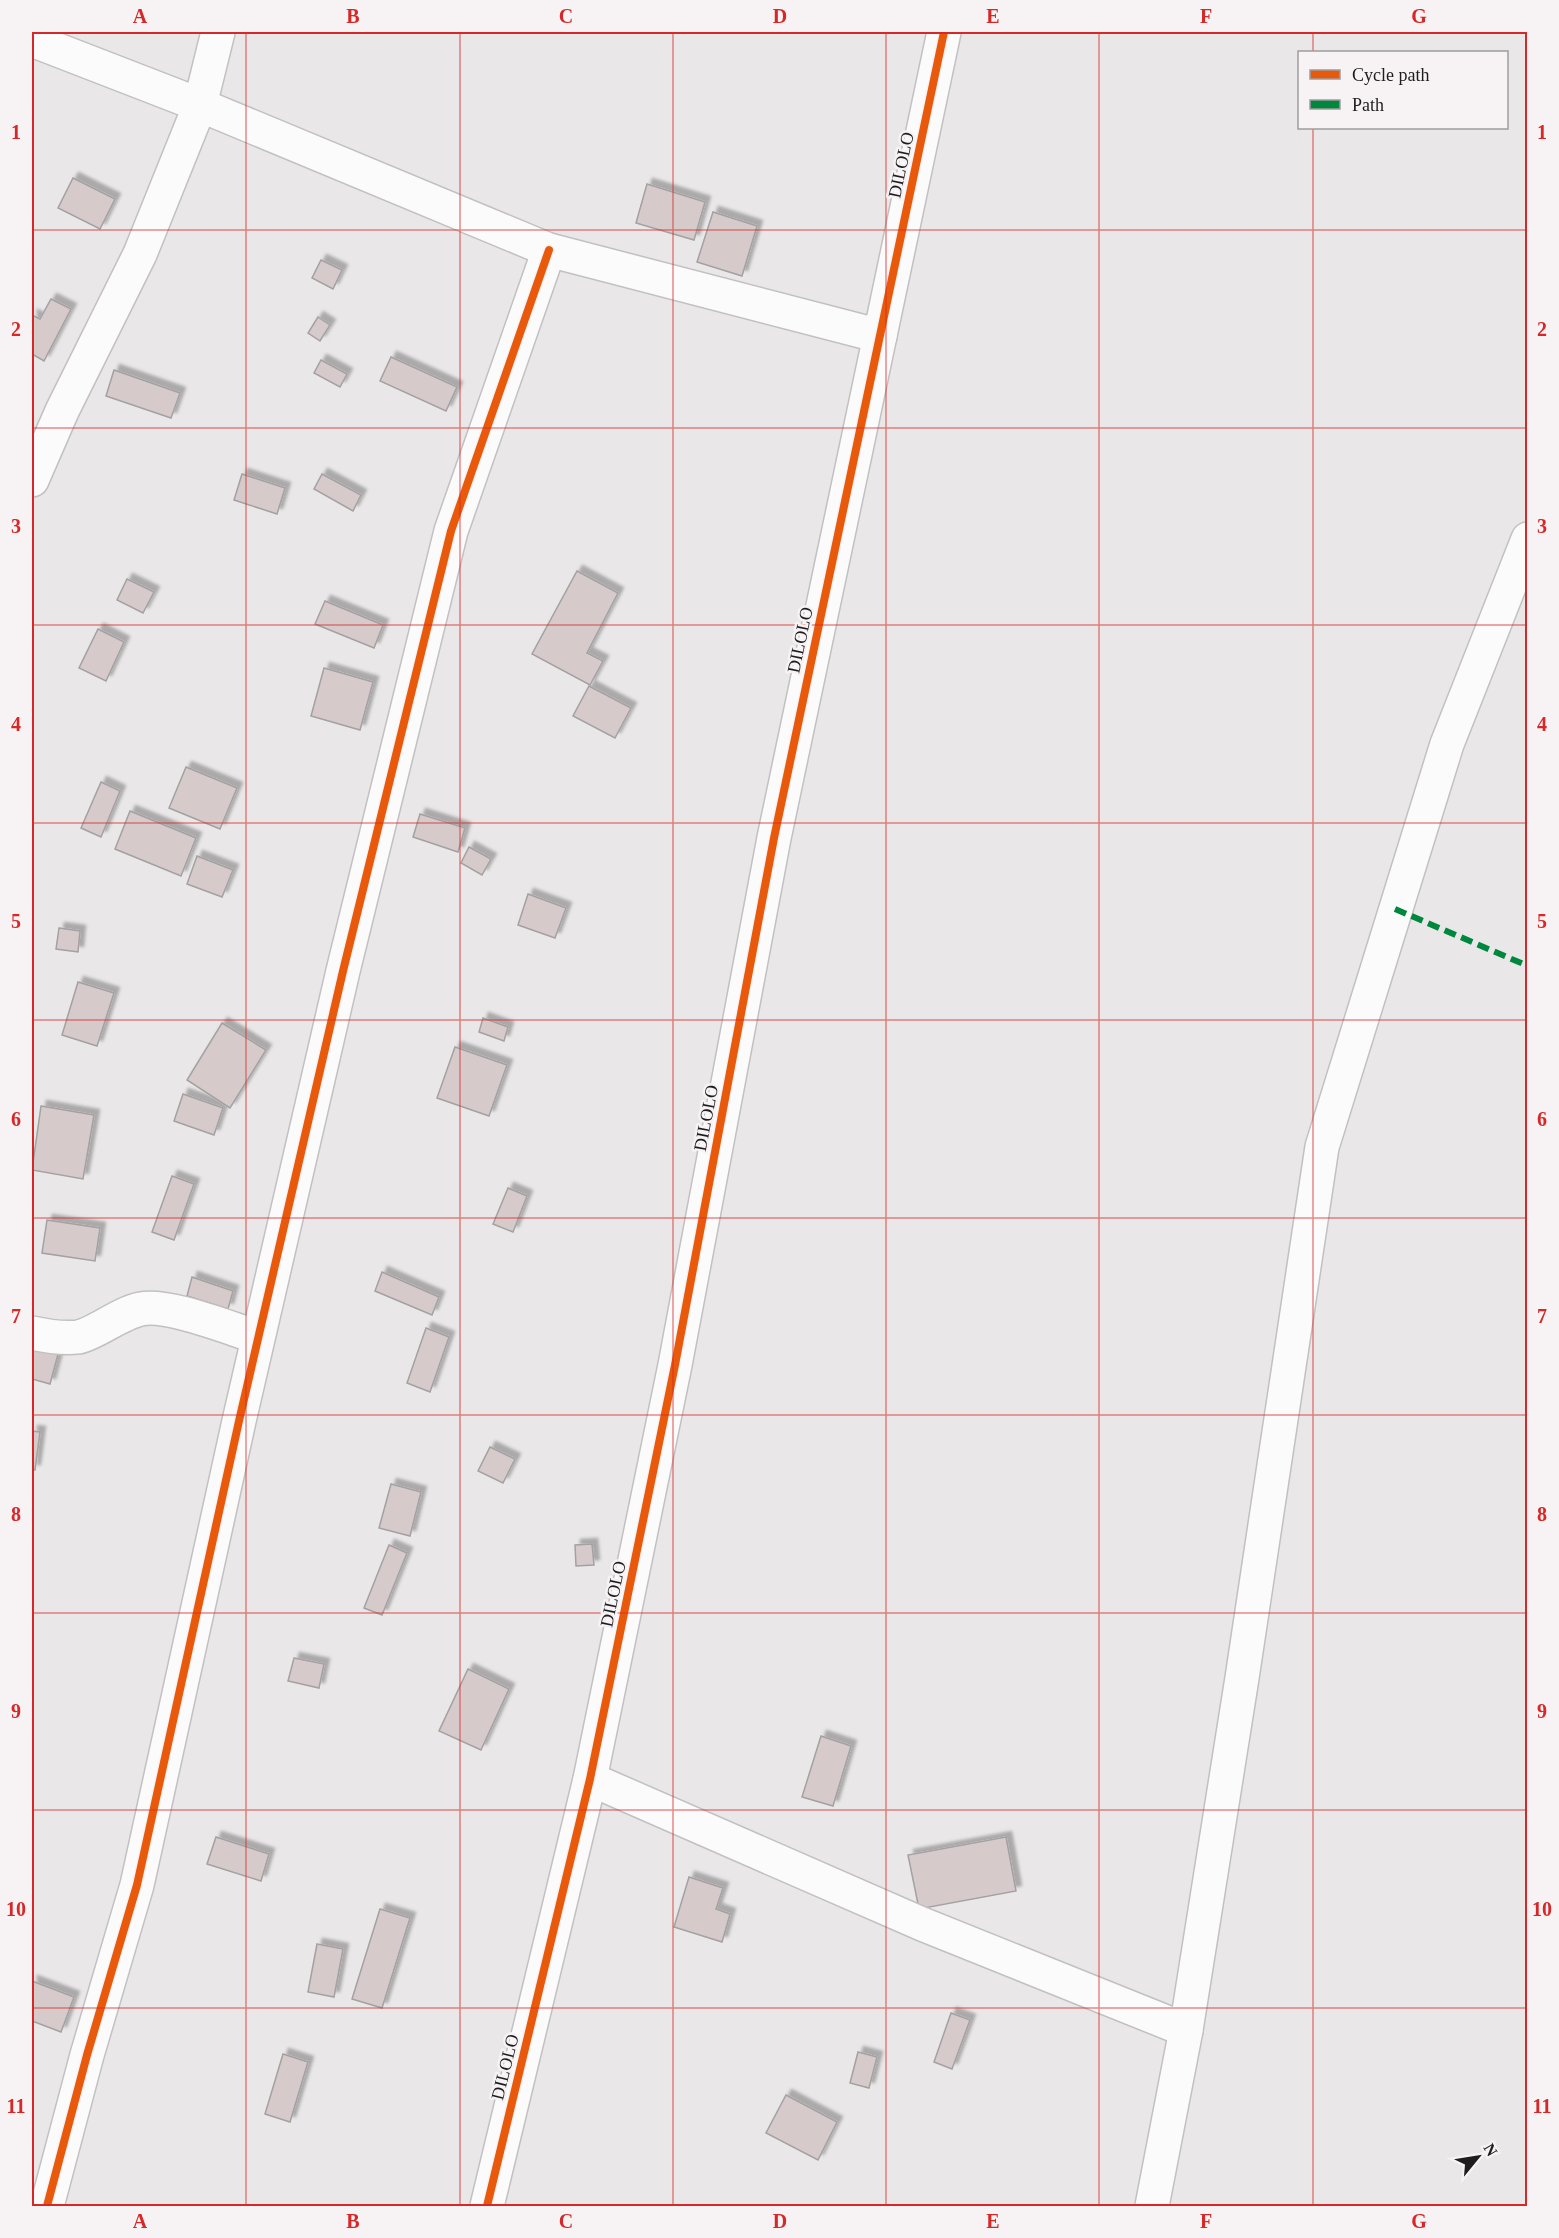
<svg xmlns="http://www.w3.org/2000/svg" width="1559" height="2238" font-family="'Times New Roman',serif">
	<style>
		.building { fill: #d7cacb; stroke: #a3a1a2; stroke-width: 1.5; filter: url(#shadow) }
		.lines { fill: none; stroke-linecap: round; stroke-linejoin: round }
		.minor-casing { stroke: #c2c0c1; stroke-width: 36 }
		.minor { stroke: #fcfbfc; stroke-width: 33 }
		.quiet { stroke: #00873e; stroke-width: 6; stroke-dasharray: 12 6; stroke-linecap: butt }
		.cycleway-casing { stroke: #f7f3f4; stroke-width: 11 }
		.cycleway { stroke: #e8590c; stroke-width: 8 }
		.grid { fill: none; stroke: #d62828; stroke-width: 1.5; stroke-opacity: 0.55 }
		.labels { text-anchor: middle; stroke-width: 5; stroke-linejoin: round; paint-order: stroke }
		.street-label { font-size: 18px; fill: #1e1d1d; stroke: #f7f3f4 }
		.neatline { fill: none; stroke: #d62828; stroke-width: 2 }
		.grid-label { font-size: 20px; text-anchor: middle; font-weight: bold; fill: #d62828 }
	</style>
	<defs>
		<filter id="shadow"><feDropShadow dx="5.5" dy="-5.5" stdDeviation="1.5" flood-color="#0004"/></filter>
	</defs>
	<rect width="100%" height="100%" fill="#e9e7e8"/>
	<g class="building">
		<path d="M 73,178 L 115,199 L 100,229 L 58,208 Z"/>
		<path d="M 647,184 L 705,202 L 694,240 L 636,223 Z"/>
		<path d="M 713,212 L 757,226 L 742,276 L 697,262 Z"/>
		<path d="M 321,260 L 342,270 L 333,289 L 312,278 Z"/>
		<path d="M 51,299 L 71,309 L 44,361 L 32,354 L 32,315 L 40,319 Z"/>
		<path d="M 318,317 L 330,325 L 320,341 L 308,333 Z"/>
		<path d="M 391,357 L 457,387 L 446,411 L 380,381 Z"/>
		<path d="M 321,360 L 347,374 L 340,387 L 314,373 Z"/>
		<path d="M 114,370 L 180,393 L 171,418 L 106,396 Z"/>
		<path d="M 242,474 L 285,488 L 277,514 L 234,500 Z"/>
		<path d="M 322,474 L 361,495 L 353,511 L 314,489 Z"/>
		<path d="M 577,571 L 618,593 L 587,653 L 603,661 L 590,685 L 532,654 Z"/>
		<path d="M 127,579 L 154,592 L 143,613 L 117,600 Z"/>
		<path d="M 325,601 L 383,625 L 374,648 L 315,624 Z"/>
		<path d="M 98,629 L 124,642 L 106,681 L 79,668 Z"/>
		<path d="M 324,668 L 373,682 L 360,730 L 311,716 Z"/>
		<path d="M 589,686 L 631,708 L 615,738 L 573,716 Z"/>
		<path d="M 186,767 L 237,788 L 220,829 L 169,808 Z"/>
		<path d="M 101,782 L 120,791 L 101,837 L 81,828 Z"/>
		<path d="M 130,811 L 196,838 L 181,876 L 115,849 Z"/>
		<path d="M 420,814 L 465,828 L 458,852 L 413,837 Z"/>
		<path d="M 469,847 L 491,859 L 482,875 L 461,863 Z"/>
		<path d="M 197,856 L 233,870 L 222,897 L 187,884 Z"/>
		<path d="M 528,894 L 566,908 L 555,938 L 518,925 Z"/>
		<path d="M 59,928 L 80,931 L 78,952 L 56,949 Z"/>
		<path d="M 78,982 L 114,993 L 97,1046 L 62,1035 Z"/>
		<path d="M 483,1018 L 508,1027 L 504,1041 L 479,1032 Z"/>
		<path d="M 222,1023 L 266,1050 L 230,1108 L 187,1080 Z"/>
		<path d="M 455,1047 L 507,1065 L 489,1116 L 437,1098 Z"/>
		<path d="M 183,1094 L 223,1108 L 214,1135 L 174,1121 Z"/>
		<path d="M 41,1106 L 94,1115 L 83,1179 L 32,1170 Z"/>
		<path d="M 172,1176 L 194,1184 L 174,1240 L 152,1232 Z"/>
		<path d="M 508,1188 L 527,1196 L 513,1232 L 493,1224 Z"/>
		<path d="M 47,1220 L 100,1228 L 95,1261 L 42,1253 Z"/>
		<path d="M 382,1272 L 439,1297 L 432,1315 L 375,1291 Z"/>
		<path d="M 192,1277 L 233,1291 L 228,1309 L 187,1296 Z"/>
		<path d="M 426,1328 L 449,1337 L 430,1392 L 407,1383 Z"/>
		<path d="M 32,1335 L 61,1343 L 50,1384 L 32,1379 Z"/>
		<path d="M 32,1431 L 40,1432 L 35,1470 L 32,1470 Z"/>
		<path d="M 490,1447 L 515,1459 L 503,1483 L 478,1471 Z"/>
		<path d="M 391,1484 L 421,1492 L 410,1536 L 379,1528 Z"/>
		<path d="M 592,1544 L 594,1565 L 576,1566 L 575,1545 Z"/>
		<path d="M 389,1545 L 407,1553 L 382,1615 L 364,1608 Z"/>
		<path d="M 294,1658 L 324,1664 L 319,1688 L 288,1681 Z"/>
		<path d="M 468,1669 L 509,1689 L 481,1750 L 439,1731 Z"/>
		<path d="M 821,1736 L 851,1746 L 833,1806 L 802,1797 Z"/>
		<path d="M 216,1837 L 269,1854 L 261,1881 L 207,1864 Z"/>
		<path d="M 1006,1837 L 1016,1891 L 919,1909 L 908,1855 Z"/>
		<path d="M 689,1877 L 723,1888 L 716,1909 L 730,1914 L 722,1942 L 674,1927 Z"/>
		<path d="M 380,1909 L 410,1918 L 382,2008 L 352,1999 Z"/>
		<path d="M 317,1944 L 343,1949 L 334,1997 L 308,1992 Z"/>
		<path d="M 32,1981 L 74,1997 L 61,2032 L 32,2021 Z"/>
		<path d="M 951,2013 L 970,2020 L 952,2069 L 934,2062 Z"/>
		<path d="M 858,2052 L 877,2057 L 869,2088 L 850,2083 Z"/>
		<path d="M 283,2054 L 308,2062 L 290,2122 L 265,2114 Z"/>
		<path d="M 786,2095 L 837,2122 L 818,2160 L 766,2133 Z"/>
	</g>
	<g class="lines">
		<g class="minor-casing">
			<g id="minor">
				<path d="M 32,40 L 200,105 L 549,250 L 880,336"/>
				<path d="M 32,480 L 62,411 L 140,254 L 200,105 L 218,32"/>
				<path d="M 32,1333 C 46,1336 62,1339 78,1337 C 95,1334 120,1313 141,1309 C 167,1303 231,1329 258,1337"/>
				<path d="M 590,1779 L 922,1924 L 1186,2030"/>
				<path d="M 47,2206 L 87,2055 L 137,1885 L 239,1421 L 343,971 L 451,531 L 549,250"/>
				<path d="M 487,2206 L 590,1779 L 675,1365 L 774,838 L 944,32"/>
				<path d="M 1152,2206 L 1186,2030 L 1242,1678 L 1322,1147 L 1447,744 L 1528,539"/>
			</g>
		</g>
		<use href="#minor" class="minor"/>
		<path class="quiet" d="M 1395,909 L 1528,966"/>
		<g class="cycleway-casing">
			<g id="cycleway">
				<path d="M 47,2206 L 87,2055 L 137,1885 L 239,1421 L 343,971 L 451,531 L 549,250"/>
				<path d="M 487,2206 L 590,1779 L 675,1365 L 774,838 L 944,32"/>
			</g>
		</g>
		<use href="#cycleway" class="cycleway"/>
	</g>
	<path class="grid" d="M 246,32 L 246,2206M 460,32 L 460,2206M 673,32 L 673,2206M 886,32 L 886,2206M 1099,32 L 1099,2206M 1313,32 L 1313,52M 1313,128 L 1313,2206M 32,230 L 1528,230M 32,428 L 1528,428M 32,625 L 1528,625M 32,823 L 1528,823M 32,1020 L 1528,1020M 32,1218 L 1528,1218M 32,1415 L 1528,1415M 32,1613 L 1528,1613M 32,1810 L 1528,1810M 32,2008 L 1528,2008"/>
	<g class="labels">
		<g class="street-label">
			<text transform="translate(901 165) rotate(-78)" y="6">DILOLO</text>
			<text transform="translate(800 640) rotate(-78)" y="6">DILOLO</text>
			<text transform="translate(706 1118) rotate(-79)" y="6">DILOLO</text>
			<text transform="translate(613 1594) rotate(-78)" y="6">DILOLO</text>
			<text transform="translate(505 2067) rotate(-76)" y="6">DILOLO</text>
		</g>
	</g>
	<rect width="1559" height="2238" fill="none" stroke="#f7f3f4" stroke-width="66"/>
	<rect x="1298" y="51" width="210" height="78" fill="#f7f3f4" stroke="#a09d9e" stroke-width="1.5"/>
	<rect x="1310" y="70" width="30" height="9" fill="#e8590c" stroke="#a09d9e" stroke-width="1.5"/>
	<text x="1352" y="81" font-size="18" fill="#1e1d1d">Cycle path</text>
	<rect x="1310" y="100" width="30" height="9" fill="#00873e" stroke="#a09d9e" stroke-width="1.5"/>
	<text x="1352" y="111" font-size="18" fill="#1e1d1d">Path</text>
	<g transform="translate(1478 2157) rotate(60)" stroke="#f7f3f4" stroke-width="4.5" paint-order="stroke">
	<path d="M0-4.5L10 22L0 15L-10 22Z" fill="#1e1d1d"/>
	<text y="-9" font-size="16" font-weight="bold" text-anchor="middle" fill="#1e1d1d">N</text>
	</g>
	<rect x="33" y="33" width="1493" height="2172" class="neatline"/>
	<g class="grid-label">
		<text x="140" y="23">A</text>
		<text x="353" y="23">B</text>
		<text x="566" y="23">C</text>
		<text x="780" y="23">D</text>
		<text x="993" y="23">E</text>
		<text x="1206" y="23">F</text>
		<text x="1419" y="23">G</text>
		<text x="16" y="139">1</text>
		<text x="1542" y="139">1</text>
		<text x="16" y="336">2</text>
		<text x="1542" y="336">2</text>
		<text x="16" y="533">3</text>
		<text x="1542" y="533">3</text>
		<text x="16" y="731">4</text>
		<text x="1542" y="731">4</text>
		<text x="16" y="928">5</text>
		<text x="1542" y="928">5</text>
		<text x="16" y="1126">6</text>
		<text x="1542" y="1126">6</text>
		<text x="16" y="1323">7</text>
		<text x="1542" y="1323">7</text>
		<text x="16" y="1521">8</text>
		<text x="1542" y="1521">8</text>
		<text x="16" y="1718">9</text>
		<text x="1542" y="1718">9</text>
		<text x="16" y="1916">10</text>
		<text x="1542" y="1916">10</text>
		<text x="16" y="2113">11</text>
		<text x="1542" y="2113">11</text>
		<text x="140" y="2228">A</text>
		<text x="353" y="2228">B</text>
		<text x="566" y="2228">C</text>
		<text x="780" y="2228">D</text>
		<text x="993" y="2228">E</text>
		<text x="1206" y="2228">F</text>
		<text x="1419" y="2228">G</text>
	</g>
</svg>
